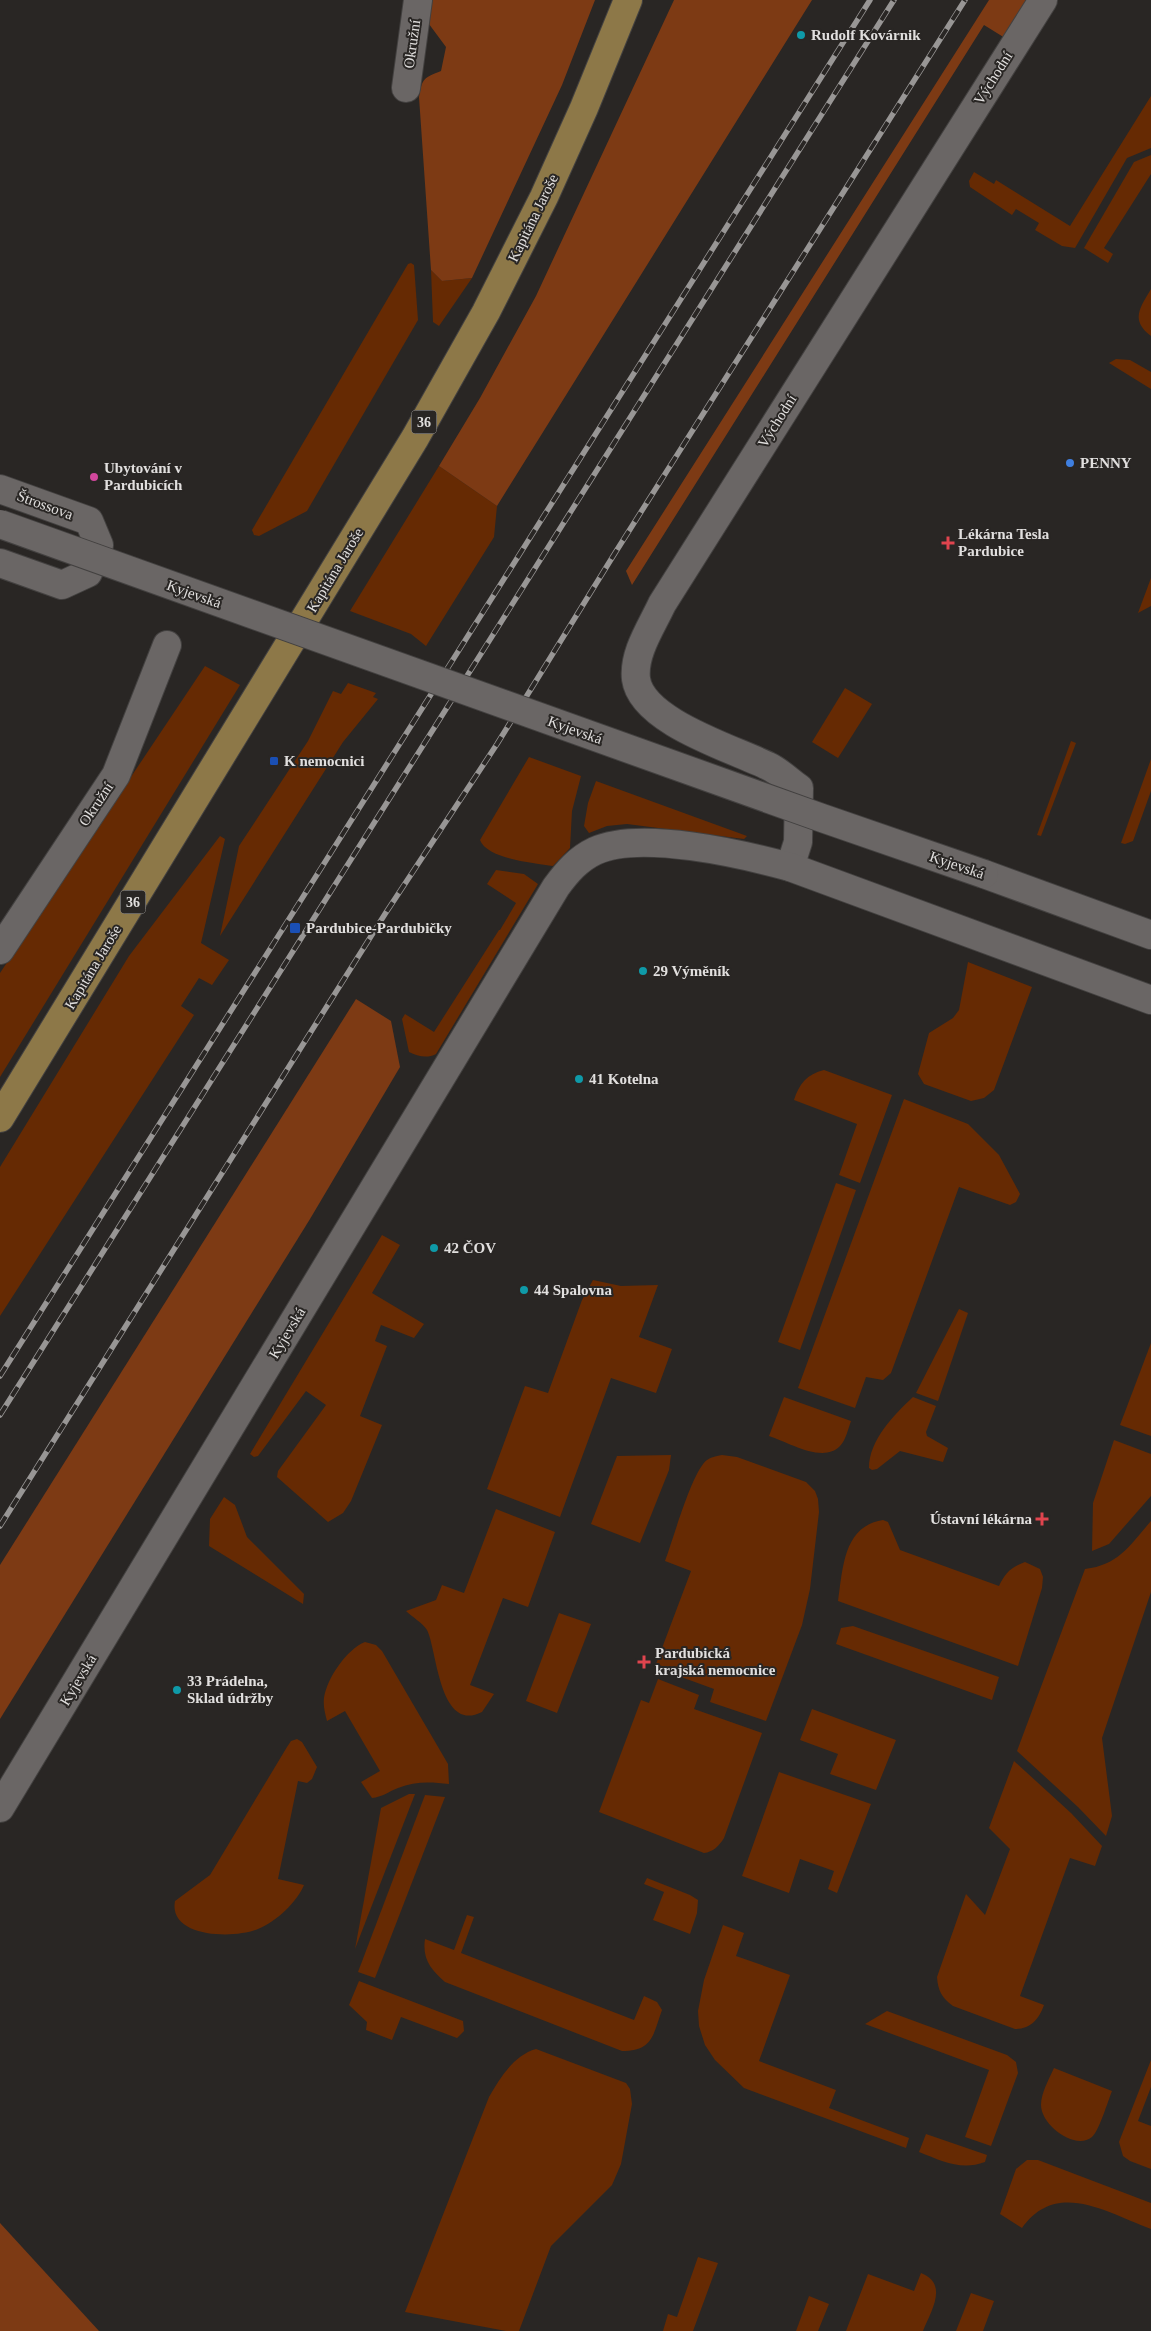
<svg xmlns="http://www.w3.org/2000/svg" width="1151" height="2331" font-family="Georgia,serif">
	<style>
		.green { fill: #662a03 }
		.forest { fill: #7d3a14 }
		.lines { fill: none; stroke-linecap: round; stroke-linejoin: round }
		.street-casing { stroke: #434140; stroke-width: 30 }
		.secondary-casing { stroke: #434140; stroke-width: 30 }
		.primary-casing { stroke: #434140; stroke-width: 30 }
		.street { stroke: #6a6665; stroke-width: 28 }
		.secondary { stroke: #6a6665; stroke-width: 28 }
		.primary { stroke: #8d7848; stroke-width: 28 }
		.rail-casing { stroke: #989695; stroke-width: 5.5 }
		.rail { stroke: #292624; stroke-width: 4; stroke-dasharray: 11; stroke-linecap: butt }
		.secondary-bridge-casing { stroke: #434140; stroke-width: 30; stroke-linecap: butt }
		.secondary-bridge { stroke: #6a6665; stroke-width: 28 }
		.culture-dot { fill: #0f9aa8; stroke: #292624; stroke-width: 2 }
		.shop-dot { fill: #3f7fe0; stroke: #292624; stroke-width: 2 }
		.hotel-dot { fill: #d1479c; stroke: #292624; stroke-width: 2 }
		.health-dot { fill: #e0444e; stroke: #292624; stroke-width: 2 }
		.transit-dot { fill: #1a4fb4; stroke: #292624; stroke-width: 2 }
		.labels { text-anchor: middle; stroke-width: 4; stroke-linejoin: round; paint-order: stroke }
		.shield { fill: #292624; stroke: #aaa8a6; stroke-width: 1 }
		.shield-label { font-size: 14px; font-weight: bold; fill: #e1dfde }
		.poi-label { font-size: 15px; font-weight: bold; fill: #e1dfde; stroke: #292624; text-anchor: start }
		.street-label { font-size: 15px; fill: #e1dfde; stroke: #292624 }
	</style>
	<rect width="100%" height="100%" fill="#292624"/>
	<g class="green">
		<path d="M 1151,96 L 1151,148 L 1127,158 L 1075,248 L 1062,246 L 1035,230 L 1039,223 L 1016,209 L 1012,215 L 970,187 L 969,181 L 974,172 L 994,184 L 996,180 L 1070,226 Z"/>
		<path d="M 1151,155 L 1151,174 L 1104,248 L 1113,254 L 1108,263 L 1084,248 L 1134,162 Z"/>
		<path d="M 411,263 L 414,265 L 418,320 L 307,511 L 259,536 L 254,535 L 252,530 L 408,264 Z"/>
		<path d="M 431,270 L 442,281 L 472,278 L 439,326 L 433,322 Z"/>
		<path d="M 1151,289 L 1151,336 C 1130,320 1140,308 1151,289 Z"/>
		<path d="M 1116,359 L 1130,360 L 1151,372 L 1151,389 L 1109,363 Z"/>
		<path d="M 439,466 L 497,506 L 494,537 L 426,646 L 411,634 L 350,611 Z"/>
		<path d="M 1151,578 L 1151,606 L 1138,613 Z"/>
		<path d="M 205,666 L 240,685 L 0,1077 L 0,973 Z"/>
		<path d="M 348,683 L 376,693 L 373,697 L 378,699 L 343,742 L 220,936 L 239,846 L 308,741 L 333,691 L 341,694 Z"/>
		<path d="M 845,688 L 872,704 L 838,758 L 812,742 Z"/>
		<path d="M 1071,741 L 1076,743 L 1041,836 L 1037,835 Z"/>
		<path d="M 529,757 L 581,776 L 572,811 L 570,848 L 553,866 C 534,863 487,859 480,840 Z"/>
		<path d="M 1151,759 L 1151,791 L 1133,841 L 1125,844 L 1121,843 Z"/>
		<path d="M 596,781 L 747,836 L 744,839 L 627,824 L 607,826 L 589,833 L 584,826 L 588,803 Z"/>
		<path d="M 220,836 L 225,839 L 201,943 L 229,960 L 212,985 L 199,978 L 181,1006 L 194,1015 L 0,1316 L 0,1167 L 129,956 Z"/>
		<path d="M 496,870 L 524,874 L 538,884 L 436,1054 C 427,1059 417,1056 409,1052 L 402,1019 L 405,1014 L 434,1032 L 499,930 L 500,930 L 516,903 L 487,884 Z"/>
		<path d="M 968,962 L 1032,987 L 994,1090 L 984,1098 L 971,1101 L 924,1084 L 918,1074 L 929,1033 L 953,1018 L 959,1010 Z"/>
		<path d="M 824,1070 L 892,1095 L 860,1183 L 839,1175 L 857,1124 L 794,1100 C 799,1084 807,1074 824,1070 Z"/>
		<path d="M 904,1099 L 968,1124 L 999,1155 L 1020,1194 L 1016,1202 L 1010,1205 L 959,1187 L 891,1373 L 883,1380 L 866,1377 L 855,1408 L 798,1388 Z"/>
		<path d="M 836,1183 L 856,1190 L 800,1350 L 778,1342 Z"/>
		<path d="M 382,1235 L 400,1245 L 372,1293 L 424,1324 L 414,1338 L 381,1325 L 375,1341 L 387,1346 L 360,1416 L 382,1425 L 351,1501 L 343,1513 L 328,1522 L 277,1477 L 278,1471 L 326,1405 L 306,1391 L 258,1456 L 254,1457 L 250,1454 Z"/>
		<path d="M 593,1280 L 621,1286 L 658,1285 L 639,1337 L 672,1349 L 656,1393 L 611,1378 L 560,1517 L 487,1489 L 525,1386 L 548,1393 L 582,1300 Z"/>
		<path d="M 959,1309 L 968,1313 L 938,1401 L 916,1393 Z"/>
		<path d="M 1151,1343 L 1151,1436 L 1120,1425 Z"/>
		<path d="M 784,1397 L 851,1421 C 848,1429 846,1440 840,1446 C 823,1464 788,1442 769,1436 Z"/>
		<path d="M 913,1397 L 936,1406 L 926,1432 L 927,1436 L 948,1448 L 943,1462 L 900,1451 L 877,1469 L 872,1470 L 869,1468 C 869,1440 894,1415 913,1397 Z"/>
		<path d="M 1114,1440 L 1151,1454 L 1151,1496 L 1109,1544 L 1092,1551 L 1093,1503 Z"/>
		<path d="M 671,1455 L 669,1470 L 640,1543 L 591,1524 L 617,1456 Z"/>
		<path d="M 722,1455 L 737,1457 L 806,1482 L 815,1491 L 818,1499 L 819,1512 L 810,1589 L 802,1625 L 766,1721 L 710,1702 L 714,1689 L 662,1670 L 662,1666 L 656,1664 L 691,1571 L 665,1561 C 673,1540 692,1471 707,1460 C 711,1457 717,1456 722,1455 Z"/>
		<path d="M 224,1497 L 235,1505 L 247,1537 L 304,1594 L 303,1604 L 209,1546 L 210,1519 Z"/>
		<path d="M 496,1509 L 555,1532 L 528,1607 L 503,1598 L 470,1685 L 494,1694 L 482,1712 C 439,1734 437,1649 427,1630 C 423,1623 412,1617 406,1611 L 436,1600 L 442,1585 L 464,1593 Z"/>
		<path d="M 883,1520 L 888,1522 L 900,1550 L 999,1586 C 1005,1573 1011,1567 1025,1562 L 1040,1569 L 1043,1577 L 1042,1588 L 1018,1666 L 838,1601 C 843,1569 843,1526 883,1520 Z"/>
		<path d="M 1151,1521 L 1151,1592 L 1102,1738 L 1112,1816 L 1106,1836 L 1078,1807 L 1017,1751 L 1085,1569 C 1119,1565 1130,1545 1151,1521 Z"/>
		<path d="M 559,1613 L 591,1624 L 557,1713 L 526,1701 Z"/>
		<path d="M 853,1626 L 999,1677 L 992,1700 L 836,1644 L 841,1628 Z"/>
		<path d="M 365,1642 L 376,1645 L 382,1651 L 448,1764 L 449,1784 C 431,1782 415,1781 398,1788 C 388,1792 382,1797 372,1798 L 361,1782 L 380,1771 L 345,1711 L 327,1721 C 325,1713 323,1706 324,1698 C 327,1678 347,1649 365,1642 Z"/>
		<path d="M 658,1679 L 699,1695 L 694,1709 L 762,1733 L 724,1838 C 719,1846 713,1852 704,1853 L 599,1812 L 641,1700 L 649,1703 Z"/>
		<path d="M 812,1709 L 896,1740 L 876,1790 L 830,1774 L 838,1754 L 800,1740 Z"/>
		<path d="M 297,1739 L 302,1742 L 317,1767 L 312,1779 L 307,1783 L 298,1781 L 278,1879 L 304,1885 C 297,1902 276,1922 258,1929 C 235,1939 168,1938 175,1901 L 210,1875 L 287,1747 L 291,1741 Z"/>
		<path d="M 1014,1761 L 1071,1813 L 1102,1846 L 1095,1866 L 1070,1858 L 1020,1996 L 1044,2005 C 1039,2019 1031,2029 1015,2029 L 953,2006 C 942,1998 938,1991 937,1977 L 966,1894 L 985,1915 L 1010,1849 L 989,1828 Z"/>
		<path d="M 779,1772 L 871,1804 L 837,1893 L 828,1889 L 834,1871 L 800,1859 L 789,1893 L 742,1876 Z"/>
		<path d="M 409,1794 L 415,1794 L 355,1949 L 381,1808 Z"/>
		<path d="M 425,1795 L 445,1797 L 375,1978 L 358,1972 Z"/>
		<path d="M 647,1878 L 690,1895 L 698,1900 L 697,1913 L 690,1934 L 653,1920 L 664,1892 L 644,1884 Z"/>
		<path d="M 467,1915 L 474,1917 L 461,1953 L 634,2020 L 644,1996 L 657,2002 L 662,2010 C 653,2035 653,2051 622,2051 L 445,1982 C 431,1970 422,1959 425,1939 L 454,1950 Z"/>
		<path d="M 723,1925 L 744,1933 L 736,1956 L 790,1975 L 759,2061 L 836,2090 L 829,2108 L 909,2138 L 906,2148 L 744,2088 L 715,2060 L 705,2045 L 699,2026 L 698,2011 L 704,1980 Z"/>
		<path d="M 359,1981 L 463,2021 L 464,2031 L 457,2038 L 401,2017 L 392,2040 L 366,2030 L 367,2022 L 349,2005 Z"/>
		<path d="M 887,2011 L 1007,2055 L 1016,2062 L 1018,2073 L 991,2146 L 965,2137 L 989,2070 L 865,2024 Z"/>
		<path d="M 536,2049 L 626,2083 L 630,2089 L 632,2104 L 621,2164 L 612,2185 L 551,2246 L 519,2331 L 506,2331 L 405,2312 L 489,2097 C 500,2078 514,2055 536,2049 Z"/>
		<path d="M 1151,2060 L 1151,2087 L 1138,2121 L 1151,2126 L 1151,2169 L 1130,2161 L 1123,2156 L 1119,2142 Z"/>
		<path d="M 1054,2068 L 1112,2091 C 1108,2101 1099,2131 1092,2137 C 1075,2151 1041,2125 1041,2105 C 1041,2093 1049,2079 1054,2068 Z"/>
		<path d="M 926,2134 L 987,2155 L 985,2162 C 961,2171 942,2161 919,2152 Z"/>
		<path d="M 1027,2160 L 1038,2160 L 1151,2203 L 1151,2229 C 1107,2213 1057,2179 1022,2228 L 1000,2214 L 1016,2169 Z"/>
		<path d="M 698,2257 L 718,2263 L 693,2331 L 663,2331 L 668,2314 L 677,2317 Z"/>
		<path d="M 921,2273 C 949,2284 931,2311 923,2331 L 846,2331 L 868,2274 L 914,2291 Z"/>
		<path d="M 971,2293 L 994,2301 L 983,2331 L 956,2331 Z"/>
		<path d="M 809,2296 L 829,2304 L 818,2331 L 796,2331 Z"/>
	</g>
	<g class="forest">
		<path d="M 429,0 L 595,0 L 562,85 L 472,278 L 442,281 L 431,270 L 419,97 C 422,78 424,78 441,71 L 446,47 L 426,20 Z"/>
		<path d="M 674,0 L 812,0 L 497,506 L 439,466 L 480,398 L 536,296 Z"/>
		<path d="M 989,0 L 1029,0 L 1005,38 L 984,25 L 632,585 L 626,571 Z"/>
		<path d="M 356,999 L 391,1021 L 400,1067 L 310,1219 L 0,1719 L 0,1565 Z"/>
		<path d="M 0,2223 L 99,2331 L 0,2331 Z"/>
	</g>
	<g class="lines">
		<g class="street-casing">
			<g id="street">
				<path d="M 406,88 L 418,0"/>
				<path d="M 0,489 L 89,521 L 99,545 L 88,573 L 62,585 L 0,563"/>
				<path d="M 790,867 L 798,842 L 799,788 C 789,781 779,771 768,766 C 734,749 642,722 636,679 C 633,653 652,626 662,604 L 1043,0"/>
				<path d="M 0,950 L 116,775 L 167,645"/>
				<path d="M 0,1808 L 556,887 C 567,872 578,859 595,851 C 640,830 742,854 790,867 L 1151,1000"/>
			</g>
		</g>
		<g class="secondary-casing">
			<path id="secondary" d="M 984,874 L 1151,935"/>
		</g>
		<g class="primary-casing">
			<path id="primary" d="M 0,1118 L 415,438 L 486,312 L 544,197 L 584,108 L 628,0"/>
		</g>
		<use href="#street" class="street"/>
		<use href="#secondary" class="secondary"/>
		<use href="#primary" class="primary"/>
		<g class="rail-casing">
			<g id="rail">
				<path d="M 0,1376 L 870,0"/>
				<path d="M 0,1415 L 894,0"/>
				<path d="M 0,1526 L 385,914 L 497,744 L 615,553 L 965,0"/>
			</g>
		</g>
		<use href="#rail" class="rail"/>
		<g class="secondary-bridge-casing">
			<path id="secondary-bridge" d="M 0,524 L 822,818 L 984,874"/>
		</g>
		<use href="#secondary-bridge" class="secondary-bridge"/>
	</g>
	<g class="culture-dot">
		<circle cx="801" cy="35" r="5"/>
		<circle cx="643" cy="971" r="5"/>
		<circle cx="579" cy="1079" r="5"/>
		<circle cx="434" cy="1248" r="5"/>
		<circle cx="524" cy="1290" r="5"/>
		<circle cx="177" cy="1690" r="5"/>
	</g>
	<circle class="shop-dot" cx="1070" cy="463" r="5"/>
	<circle class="hotel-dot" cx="94" cy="477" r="5"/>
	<g class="health-dot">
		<path d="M945.5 535.5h5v5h5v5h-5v5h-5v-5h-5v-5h5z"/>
		<path d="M1039.5 1511.5h5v5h5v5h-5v5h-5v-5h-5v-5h5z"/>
		<path d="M641.5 1654.5h5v5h5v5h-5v5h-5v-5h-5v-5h5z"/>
	</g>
	<g class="transit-dot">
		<rect x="269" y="756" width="10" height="10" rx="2.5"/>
		<rect x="289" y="922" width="12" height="12" rx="2.5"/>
	</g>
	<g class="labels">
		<g class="shield">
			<rect x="411.5" y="410.5" width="25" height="23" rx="4"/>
			<rect x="120.5" y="890.5" width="25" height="23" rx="4"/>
		</g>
		<g class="shield-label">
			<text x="424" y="427">36</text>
			<text x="133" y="907">36</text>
		</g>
		<g class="poi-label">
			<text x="811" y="40">Rudolf Kovárnik</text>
			<text x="1080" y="468">PENNY</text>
			<text x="104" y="473">Ubytování v<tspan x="104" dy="17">Pardubicích</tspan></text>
			<text x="958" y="539">Lékárna Tesla<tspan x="958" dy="17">Pardubice</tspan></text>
			<text x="284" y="766">K nemocnici</text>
			<text x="306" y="933">Pardubice-Pardubičky</text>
			<text x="653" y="976">29 Výměník</text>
			<text x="589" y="1084">41 Kotelna</text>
			<text x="444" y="1253">42 ČOV</text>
			<text x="534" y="1295">44 Spalovna</text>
			<text x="1032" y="1524" text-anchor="end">Ústavní lékárna</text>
			<text x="655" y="1658">Pardubická<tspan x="655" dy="17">krajská nemocnice</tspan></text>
			<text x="187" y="1686">33 Prádelna,<tspan x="187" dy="17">Sklad údržby</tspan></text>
		</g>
		<g class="street-label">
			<text transform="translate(412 44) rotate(-82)" y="5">Okružní</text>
			<text transform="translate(993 78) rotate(-58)" y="5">Východní</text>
			<text transform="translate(533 218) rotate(-64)" y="5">Kapitána Jaroše</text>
			<text transform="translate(777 421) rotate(-58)" y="5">Východní</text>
			<text transform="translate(45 505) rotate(20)" y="5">Štrossova</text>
			<text transform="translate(335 570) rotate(-59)" y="5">Kapitána Jaroše</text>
			<text transform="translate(194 594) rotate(20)" y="5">Kyjevská</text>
			<text transform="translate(575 730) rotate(20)" y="5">Kyjevská</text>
			<text transform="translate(96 804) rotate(-56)" y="5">Okružní</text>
			<text transform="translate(957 865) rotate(19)" y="5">Kyjevská</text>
			<text transform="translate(93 967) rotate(-59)" y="5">Kapitána Jaroše</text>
			<text transform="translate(287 1333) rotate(-59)" y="5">Kyjevská</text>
			<text transform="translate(78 1680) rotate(-59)" y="5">Kyjevská</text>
		</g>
	</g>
</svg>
